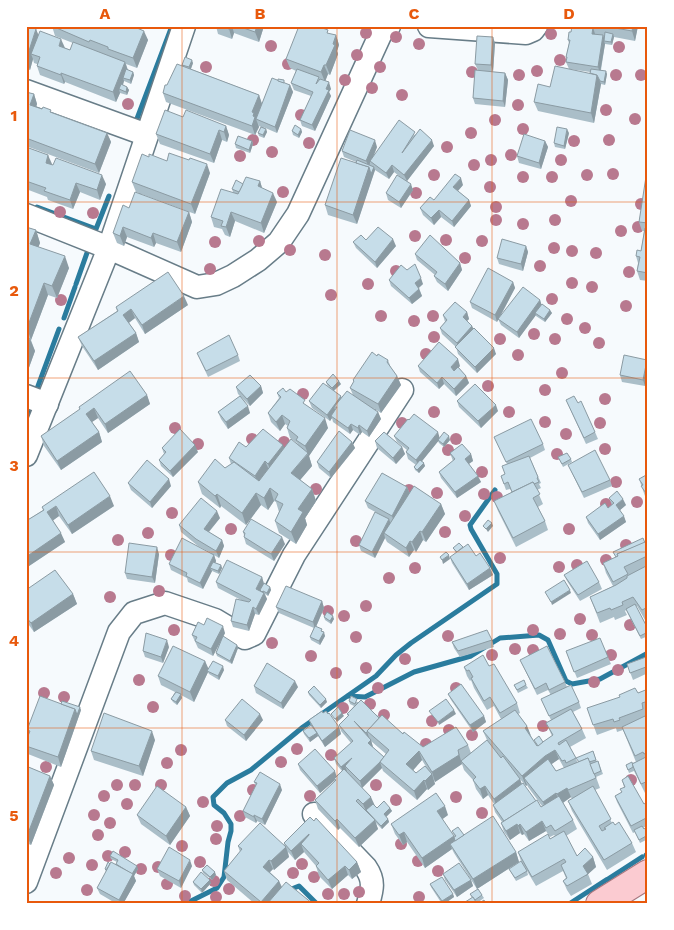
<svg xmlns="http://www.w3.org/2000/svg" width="674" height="930" font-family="'Work Sans',sans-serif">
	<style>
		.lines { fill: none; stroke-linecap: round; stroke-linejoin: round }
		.stream { stroke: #2a7c9e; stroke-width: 5 }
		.minor-casing { stroke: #687d88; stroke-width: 25 }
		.major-casing { stroke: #a7767e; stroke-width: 30 }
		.minor { stroke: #fff; stroke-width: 22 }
		.major { stroke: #fbcbd1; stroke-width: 28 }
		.tree { fill: #b8798f }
		.wall { fill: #aabec8; fill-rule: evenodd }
		.shaded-wall { fill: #8b9ba3 }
		.building { fill: #c6dde9; stroke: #8b9ba3 }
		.grid { fill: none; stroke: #e8590c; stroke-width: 1; stroke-opacity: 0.55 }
		.neatline { fill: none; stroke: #e8590c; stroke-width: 2 }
		.grid-label { font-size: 16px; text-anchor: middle; font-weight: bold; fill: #e8590c }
	</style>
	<rect width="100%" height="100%" fill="#f6fafd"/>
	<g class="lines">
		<g class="stream">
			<path d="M 135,124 L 172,26"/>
			<path d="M 37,207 L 96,229 L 109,196"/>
			<path d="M 76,284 L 88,250"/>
			<path d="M 64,318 L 75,287"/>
			<path d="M 35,394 L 59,329"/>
			<path d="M 26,417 L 31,404"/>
			<path d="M 348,696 L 365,697 L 414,672 L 471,656 L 500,638 L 539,635 L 548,640 L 566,681 L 572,684 L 600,679 L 648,653"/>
			<path d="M 646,855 L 648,854"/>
			<path d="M 608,879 L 642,857"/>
			<path d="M 294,888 L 299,886 L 317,904"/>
			<path d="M 185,904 L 217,888 L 224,877 L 228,842 L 231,831 L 231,824 L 224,813 L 214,805 L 213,797 L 227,783 L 251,770 L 303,727 L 376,676 L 396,655 L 411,643 L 497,584 L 497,574 L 471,529 L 470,525 L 495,490"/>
			<path d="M 569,904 L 606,880"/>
		</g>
		<g class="minor-casing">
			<g id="minor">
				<path d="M 429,26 L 526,33 L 533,30 L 536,26"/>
				<path d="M 26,91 L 147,135"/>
				<path d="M 26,215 L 109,248 L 197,287 L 216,284 L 233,276 L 258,260 L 279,242 L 298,214 L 381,33 L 389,26"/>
				<path d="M 26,396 L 47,404"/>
				<path d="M 26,455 L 109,248 L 184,26"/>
				<path d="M 314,814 L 366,868 C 375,881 372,890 368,904"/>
				<path d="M 26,882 L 119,632 L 134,613 L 165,603 L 215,620 L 245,638 L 254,634 L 294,555 L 402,390"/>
			</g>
		</g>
		<g class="major-casing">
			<path id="major" d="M 600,904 L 648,874"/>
		</g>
		<use href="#minor" class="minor"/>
		<use href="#major" class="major"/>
	</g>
	<g class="tree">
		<circle cx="366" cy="33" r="6"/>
		<circle cx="551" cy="34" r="6"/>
		<circle cx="396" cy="37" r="6"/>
		<circle cx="419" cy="44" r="6"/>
		<circle cx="271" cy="46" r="6"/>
		<circle cx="619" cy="47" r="6"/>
		<circle cx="357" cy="55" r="6"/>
		<circle cx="560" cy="60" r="6"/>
		<circle cx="288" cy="64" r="6"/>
		<circle cx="206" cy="67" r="6"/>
		<circle cx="380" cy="67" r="6"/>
		<circle cx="537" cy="71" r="6"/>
		<circle cx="472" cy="72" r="6"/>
		<circle cx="519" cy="75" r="6"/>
		<circle cx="616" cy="75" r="6"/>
		<circle cx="641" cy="75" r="6"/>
		<circle cx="345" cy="80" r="6"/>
		<circle cx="372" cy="88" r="6"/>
		<circle cx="402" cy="95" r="6"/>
		<circle cx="128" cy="104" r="6"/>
		<circle cx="518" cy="105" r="6"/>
		<circle cx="606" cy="110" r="6"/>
		<circle cx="301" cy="115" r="6"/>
		<circle cx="635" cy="119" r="6"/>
		<circle cx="495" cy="120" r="6"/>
		<circle cx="523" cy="129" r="6"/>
		<circle cx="471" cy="133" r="6"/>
		<circle cx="253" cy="140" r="6"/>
		<circle cx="609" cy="140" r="6"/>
		<circle cx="574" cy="141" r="6"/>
		<circle cx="309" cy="143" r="6"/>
		<circle cx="447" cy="147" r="6"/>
		<circle cx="272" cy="152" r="6"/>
		<circle cx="511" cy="155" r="6"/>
		<circle cx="240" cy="156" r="6"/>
		<circle cx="491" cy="160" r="6"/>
		<circle cx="561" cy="160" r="6"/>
		<circle cx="474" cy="165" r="6"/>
		<circle cx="613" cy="174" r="6"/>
		<circle cx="434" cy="175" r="6"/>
		<circle cx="587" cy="175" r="6"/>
		<circle cx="523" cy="177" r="6"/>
		<circle cx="552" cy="177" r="6"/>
		<circle cx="490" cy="187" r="6"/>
		<circle cx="283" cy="192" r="6"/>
		<circle cx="416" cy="193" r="6"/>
		<circle cx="571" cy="201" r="6"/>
		<circle cx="641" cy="204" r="6"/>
		<circle cx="496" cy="207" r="6"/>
		<circle cx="60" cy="212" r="6"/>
		<circle cx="93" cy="213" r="6"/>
		<circle cx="496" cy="220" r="6"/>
		<circle cx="555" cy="220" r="6"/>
		<circle cx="523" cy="224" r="6"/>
		<circle cx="638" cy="227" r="6"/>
		<circle cx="621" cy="231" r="6"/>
		<circle cx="415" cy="236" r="6"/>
		<circle cx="446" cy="240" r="6"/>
		<circle cx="259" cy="241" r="6"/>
		<circle cx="482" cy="241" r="6"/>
		<circle cx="215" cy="242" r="6"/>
		<circle cx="554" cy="248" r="6"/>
		<circle cx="290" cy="250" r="6"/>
		<circle cx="572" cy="251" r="6"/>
		<circle cx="596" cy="253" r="6"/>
		<circle cx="325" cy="255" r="6"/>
		<circle cx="465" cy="258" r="6"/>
		<circle cx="540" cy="266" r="6"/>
		<circle cx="210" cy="269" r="6"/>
		<circle cx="396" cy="271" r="6"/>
		<circle cx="629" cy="272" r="6"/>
		<circle cx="572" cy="283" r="6"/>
		<circle cx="368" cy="284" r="6"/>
		<circle cx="592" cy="287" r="6"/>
		<circle cx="331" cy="295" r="6"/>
		<circle cx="552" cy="299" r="6"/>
		<circle cx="61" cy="300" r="6"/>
		<circle cx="626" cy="306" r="6"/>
		<circle cx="381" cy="316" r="6"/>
		<circle cx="433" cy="316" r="6"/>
		<circle cx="567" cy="319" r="6"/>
		<circle cx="414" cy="321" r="6"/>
		<circle cx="585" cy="328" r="6"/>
		<circle cx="534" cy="334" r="6"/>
		<circle cx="434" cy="337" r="6"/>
		<circle cx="500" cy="339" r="6"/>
		<circle cx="555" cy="339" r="6"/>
		<circle cx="599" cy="343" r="6"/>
		<circle cx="426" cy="354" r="6"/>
		<circle cx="518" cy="355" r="6"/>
		<circle cx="562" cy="373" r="6"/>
		<circle cx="488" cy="386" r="6"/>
		<circle cx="545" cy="390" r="6"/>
		<circle cx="303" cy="394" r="6"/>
		<circle cx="605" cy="399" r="6"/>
		<circle cx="434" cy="412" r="6"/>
		<circle cx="509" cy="412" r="6"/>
		<circle cx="545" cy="422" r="6"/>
		<circle cx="402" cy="423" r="6"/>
		<circle cx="600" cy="423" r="6"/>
		<circle cx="175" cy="428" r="6"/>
		<circle cx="566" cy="434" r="6"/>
		<circle cx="252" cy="439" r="6"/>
		<circle cx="456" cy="439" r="6"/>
		<circle cx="284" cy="442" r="6"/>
		<circle cx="198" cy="444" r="6"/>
		<circle cx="605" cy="449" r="6"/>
		<circle cx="448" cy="450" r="6"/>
		<circle cx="557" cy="454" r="6"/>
		<circle cx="482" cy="472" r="6"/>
		<circle cx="616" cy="482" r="6"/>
		<circle cx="316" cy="489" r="6"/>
		<circle cx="409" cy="490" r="6"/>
		<circle cx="437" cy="493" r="6"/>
		<circle cx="484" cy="494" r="6"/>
		<circle cx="497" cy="497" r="6"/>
		<circle cx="637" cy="502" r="6"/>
		<circle cx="606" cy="504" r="6"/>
		<circle cx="172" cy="513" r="6"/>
		<circle cx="465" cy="516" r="6"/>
		<circle cx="231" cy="529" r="6"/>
		<circle cx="569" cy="529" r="6"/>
		<circle cx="445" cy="532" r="6"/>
		<circle cx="148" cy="533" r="6"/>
		<circle cx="118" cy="540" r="6"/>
		<circle cx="356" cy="541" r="6"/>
		<circle cx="626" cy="545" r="6"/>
		<circle cx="171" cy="555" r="6"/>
		<circle cx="500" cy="558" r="6"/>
		<circle cx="606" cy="560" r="6"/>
		<circle cx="577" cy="565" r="6"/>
		<circle cx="559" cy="567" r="6"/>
		<circle cx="415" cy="568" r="6"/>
		<circle cx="389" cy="578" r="6"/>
		<circle cx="159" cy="591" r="6"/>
		<circle cx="110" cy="597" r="6"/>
		<circle cx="366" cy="606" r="6"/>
		<circle cx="328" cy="611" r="6"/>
		<circle cx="344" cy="616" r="6"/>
		<circle cx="580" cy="619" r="6"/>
		<circle cx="630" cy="625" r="6"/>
		<circle cx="174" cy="630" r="6"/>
		<circle cx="533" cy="630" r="6"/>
		<circle cx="560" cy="634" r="6"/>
		<circle cx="592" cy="635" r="6"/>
		<circle cx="448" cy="636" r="6"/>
		<circle cx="356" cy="637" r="6"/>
		<circle cx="272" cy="643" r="6"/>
		<circle cx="515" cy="649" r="6"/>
		<circle cx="533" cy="650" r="6"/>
		<circle cx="492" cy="655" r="6"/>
		<circle cx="611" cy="655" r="6"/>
		<circle cx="311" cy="656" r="6"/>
		<circle cx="405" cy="659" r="6"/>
		<circle cx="366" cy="668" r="6"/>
		<circle cx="618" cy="670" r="6"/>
		<circle cx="336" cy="673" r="6"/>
		<circle cx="139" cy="680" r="6"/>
		<circle cx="594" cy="682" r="6"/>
		<circle cx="378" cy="688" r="6"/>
		<circle cx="456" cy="688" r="6"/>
		<circle cx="44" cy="693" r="6"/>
		<circle cx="64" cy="697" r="6"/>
		<circle cx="413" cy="703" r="6"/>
		<circle cx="370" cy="704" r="6"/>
		<circle cx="153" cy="707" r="6"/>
		<circle cx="343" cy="708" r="6"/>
		<circle cx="384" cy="715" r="6"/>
		<circle cx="432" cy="721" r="6"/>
		<circle cx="543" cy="726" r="6"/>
		<circle cx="449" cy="730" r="6"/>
		<circle cx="472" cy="735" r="6"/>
		<circle cx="426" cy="744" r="6"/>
		<circle cx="297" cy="749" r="6"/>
		<circle cx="181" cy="750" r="6"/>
		<circle cx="331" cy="755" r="6"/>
		<circle cx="281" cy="762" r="6"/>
		<circle cx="167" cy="763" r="6"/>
		<circle cx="46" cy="767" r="6"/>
		<circle cx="631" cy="780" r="6"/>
		<circle cx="117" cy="785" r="6"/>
		<circle cx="135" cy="785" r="6"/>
		<circle cx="161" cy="785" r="6"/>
		<circle cx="376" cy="785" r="6"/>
		<circle cx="253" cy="790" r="6"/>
		<circle cx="104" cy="796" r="6"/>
		<circle cx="310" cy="796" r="6"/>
		<circle cx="456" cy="797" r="6"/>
		<circle cx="396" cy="800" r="6"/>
		<circle cx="203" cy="802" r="6"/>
		<circle cx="127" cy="804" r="6"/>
		<circle cx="482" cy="813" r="6"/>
		<circle cx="94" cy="815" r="6"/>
		<circle cx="240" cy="816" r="6"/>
		<circle cx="110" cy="823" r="6"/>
		<circle cx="217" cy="826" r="6"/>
		<circle cx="98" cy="835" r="6"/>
		<circle cx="216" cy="839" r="6"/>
		<circle cx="401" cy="844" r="6"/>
		<circle cx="182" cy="846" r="6"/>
		<circle cx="125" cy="852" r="6"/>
		<circle cx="108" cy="856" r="6"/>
		<circle cx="69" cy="858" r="6"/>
		<circle cx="418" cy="861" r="6"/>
		<circle cx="200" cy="862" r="6"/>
		<circle cx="302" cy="864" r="6"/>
		<circle cx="92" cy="865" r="6"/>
		<circle cx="158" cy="867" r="6"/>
		<circle cx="141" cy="869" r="6"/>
		<circle cx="438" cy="871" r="6"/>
		<circle cx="56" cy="873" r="6"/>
		<circle cx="293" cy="873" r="6"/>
		<circle cx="314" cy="877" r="6"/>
		<circle cx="214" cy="881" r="6"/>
		<circle cx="167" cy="884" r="6"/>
		<circle cx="229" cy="889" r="6"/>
		<circle cx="87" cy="890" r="6"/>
		<circle cx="359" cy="892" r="6"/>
		<circle cx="328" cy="894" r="6"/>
		<circle cx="344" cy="894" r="6"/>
		<circle cx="185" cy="896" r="6"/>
		<circle cx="216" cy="897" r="6"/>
		<circle cx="419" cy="897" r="6"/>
	</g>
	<g class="wall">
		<path d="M 26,26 L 36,29 L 38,35 L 70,50 L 73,43 L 55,36 L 52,26 L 139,26 L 148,40 L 137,68 L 126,64 L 128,70 L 133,72 L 134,75 L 131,84 L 124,81 L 123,85 L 127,87 L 129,90 L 127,95 L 120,93 L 116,102 L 65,82 L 64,84 L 40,75 L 37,66 L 37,64 L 34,63 L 33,59 L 30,70 L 26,69 Z"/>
		<path d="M 216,26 L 264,26 L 259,42 L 234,33 L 232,39 L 218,34 Z"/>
		<path d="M 555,26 L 638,26 L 635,41 L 614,37 L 612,45 L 605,44 L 601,70 L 607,74 L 605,85 L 601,84 L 594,123 L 538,111 L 534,102 L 550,87 L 590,73 L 590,72 L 569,69 L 566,62 L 567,60 L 566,57 L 569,43 L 568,40 L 572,29 Z"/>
		<path d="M 330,34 L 336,35 L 339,45 L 337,51 L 338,54 L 330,75 L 328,74 L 325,81 L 331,89 L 329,92 L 331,96 L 315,131 L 302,126 L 300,120 L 311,96 L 294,90 L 291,83 L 296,71 L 290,68 L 286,59 Z"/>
		<path d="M 495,43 L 493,72 L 485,71 L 505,73 L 508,80 L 505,107 L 475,104 L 473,98 L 478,70 L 475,64 Z"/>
		<path d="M 193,63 L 191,69 L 259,95 L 262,104 L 286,84 L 290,85 L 293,92 L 277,133 L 263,127 L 266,129 L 267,132 L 264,138 L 259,136 L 258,133 L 261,127 L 259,126 L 258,123 L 259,127 L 255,135 L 166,102 L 163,93 L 167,85 L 183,66 L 182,65 Z"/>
		<path d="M 26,92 L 34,94 L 37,104 L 36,107 L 107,133 L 111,142 L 99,173 L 26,146 Z"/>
		<path d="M 183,117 L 226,126 L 229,135 L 227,142 L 222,140 L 214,163 L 160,144 L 156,134 Z"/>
		<path d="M 301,129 L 302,132 L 299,138 L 293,135 L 292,131 Z"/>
		<path d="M 569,133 L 565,149 L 555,147 L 554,143 Z"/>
		<path d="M 416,134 L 434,146 L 407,181 L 413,190 L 401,208 L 388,200 L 386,193 L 403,179 L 394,172 L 389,179 L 375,170 L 357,224 L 328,215 L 325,205 L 356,162 L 344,157 L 342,151 L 377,147 L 374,155 Z"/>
		<path d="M 252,141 L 253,144 L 250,153 L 236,148 L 235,144 Z"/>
		<path d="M 545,141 L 548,147 L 541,169 L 519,163 L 517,156 Z"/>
		<path d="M 26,147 L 48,155 L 51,165 L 106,184 L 100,200 L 80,192 L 73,209 L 48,200 L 47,197 L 26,189 Z"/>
		<path d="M 149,157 L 210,173 L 195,214 L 136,192 L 132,182 Z"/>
		<path d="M 648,170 L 648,281 L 640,280 L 637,271 L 638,263 L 636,256 L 641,251 L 644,231 L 642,231 L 639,222 Z"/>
		<path d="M 260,181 L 262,188 L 277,202 L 264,233 L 235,221 L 230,237 L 225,235 L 222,229 L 214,227 L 211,217 L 233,192 L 232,189 L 243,184 Z"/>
		<path d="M 463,185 L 458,191 L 469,200 L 471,206 L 454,227 L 441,217 L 434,225 L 423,215 L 420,208 L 434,200 Z"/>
		<path d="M 129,208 L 189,212 L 192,222 L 181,252 L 156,243 L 154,247 L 127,237 L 124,246 L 117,243 L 113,233 Z"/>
		<path d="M 26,227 L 36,230 L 40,243 L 38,247 L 69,268 L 57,298 L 48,295 L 31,340 L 35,351 L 27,373 Z"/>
		<path d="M 353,242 L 396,246 L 377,268 L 356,248 Z"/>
		<path d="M 526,246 L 528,252 L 523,271 L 499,264 L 497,258 Z"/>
		<path d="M 415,254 L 460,263 L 462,270 L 448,291 L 437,282 L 434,276 L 435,275 L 417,260 Z"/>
		<path d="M 389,280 L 423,284 L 419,288 L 422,296 L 412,304 L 391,286 Z"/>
		<path d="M 513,282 L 515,288 L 500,317 L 540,300 L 541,304 L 552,313 L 545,322 L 536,316 L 536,315 L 519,338 L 501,325 L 498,319 L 497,322 L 472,308 L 470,302 Z"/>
		<path d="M 188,305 L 145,334 L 135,318 L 129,323 L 136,333 L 139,342 L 98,370 L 82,346 L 78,337 L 117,311 L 116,307 Z"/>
		<path d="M 467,312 L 469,319 L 467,321 L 472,326 L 473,328 L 496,354 L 477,373 L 458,354 L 456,347 L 442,334 L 440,328 L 445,322 L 443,315 Z"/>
		<path d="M 197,353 L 238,355 L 240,361 L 208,377 Z"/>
		<path d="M 377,356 L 388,360 L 391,368 L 397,376 L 401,385 L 381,413 L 373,408 L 378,412 L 381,419 L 369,437 L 362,432 L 360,435 L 353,430 L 350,434 L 333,422 L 332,418 L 330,421 L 312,408 L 309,401 L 329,387 L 327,385 L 326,382 L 341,384 L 334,391 L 342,398 L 353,395 L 350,388 L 354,382 L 353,380 Z"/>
		<path d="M 647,360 L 648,374 L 645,386 L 622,382 L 620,375 Z"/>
		<path d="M 418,366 L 460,366 L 458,368 L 466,376 L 469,383 L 456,396 L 444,384 L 439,389 L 420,372 Z"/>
		<path d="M 261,386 L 263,393 L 250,406 L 241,397 L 250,413 L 228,429 L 221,419 L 218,412 L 240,396 L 238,394 L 236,387 Z"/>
		<path d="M 286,392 L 307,406 L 328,428 L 309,456 L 312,466 L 300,480 L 312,489 L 316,501 L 305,518 L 307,525 L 296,544 L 279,533 L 275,521 L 279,512 L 276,502 L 274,501 L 268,510 L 261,505 L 246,525 L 221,506 L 220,508 L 202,494 L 198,482 L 225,468 L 231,464 L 229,458 L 246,447 L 284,448 L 298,445 L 297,443 L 290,438 L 287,428 L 288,426 L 285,424 L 280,431 L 271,422 L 268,413 L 279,398 L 277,393 Z"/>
		<path d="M 147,395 L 150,404 L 108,433 L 98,418 L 92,422 L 99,432 L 102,442 L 61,470 L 44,446 L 41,436 L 80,410 L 79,407 Z"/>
		<path d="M 566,400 L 595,432 L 598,439 L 586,444 Z"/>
		<path d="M 457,401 L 498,411 L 481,428 L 459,407 Z"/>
		<path d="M 394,436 L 440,438 L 450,440 L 444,447 L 439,443 L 438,441 L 422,461 L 425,466 L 419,473 L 415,470 L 414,467 L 416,465 L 408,459 L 406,452 L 407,450 L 397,442 Z"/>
		<path d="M 494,437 L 543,444 L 545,450 L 530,458 L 541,483 L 539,484 L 541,488 L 537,490 L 543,504 L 538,507 L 545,521 L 548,530 L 516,547 L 498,511 L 494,501 L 512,492 L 510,489 L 506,490 L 501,476 L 505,474 L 507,464 Z"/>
		<path d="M 375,441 L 402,447 L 405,454 L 396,464 L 377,448 Z"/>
		<path d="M 352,442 L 355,448 L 331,478 L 319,468 L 317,462 Z"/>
		<path d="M 162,448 L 198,452 L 173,477 L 161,466 L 159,460 L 164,454 Z"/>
		<path d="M 450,453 L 471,454 L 473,461 L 469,464 L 481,482 L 457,498 L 441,478 L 439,472 L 453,461 Z"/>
		<path d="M 558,457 L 571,459 L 572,462 L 563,467 Z"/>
		<path d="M 568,465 L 610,480 L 612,486 L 584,498 Z"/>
		<path d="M 648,474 L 648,500 L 645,496 L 639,479 Z"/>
		<path d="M 128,483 L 171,486 L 152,508 L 131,490 Z"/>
		<path d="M 407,487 L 410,494 L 441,504 L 445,514 L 426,542 L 423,540 L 416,552 L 414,550 L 409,557 L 387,542 L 385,538 L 375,558 L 361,551 L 359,545 L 379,514 L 368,508 L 365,501 Z"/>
		<path d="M 609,498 L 626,505 L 620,510 L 626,522 L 600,540 L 588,523 L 586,517 L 608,508 L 612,505 Z"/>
		<path d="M 114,506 L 72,534 L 59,516 L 53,520 L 65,542 L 26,568 L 26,521 L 43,510 L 42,507 Z"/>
		<path d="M 220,518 L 209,532 L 222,540 L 224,546 L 219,558 L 214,555 L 216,561 L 215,563 L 221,565 L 222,568 L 219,574 L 212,571 L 203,589 L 188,582 L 187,578 L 171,570 L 169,564 L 211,553 L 198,546 L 181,532 L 179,525 Z"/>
		<path d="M 243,532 L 285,544 L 274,561 L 246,544 L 244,537 L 244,535 Z"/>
		<path d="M 645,543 L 648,547 L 648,618 L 645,620 L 637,606 L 636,606 L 648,629 L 648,636 L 641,639 L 626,610 L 625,611 L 627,615 L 615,620 L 614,617 L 600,623 L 590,597 L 613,586 L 606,573 L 603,563 L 616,557 L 613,552 Z"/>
		<path d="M 463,547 L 476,556 L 490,568 L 493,575 L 469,590 L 452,563 L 450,557 L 456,553 L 453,548 Z"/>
		<path d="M 159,554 L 155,583 L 127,579 L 125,573 Z"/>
		<path d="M 564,575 L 599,582 L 602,589 L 580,601 L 567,581 Z"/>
		<path d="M 262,577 L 264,584 L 270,587 L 271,590 L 268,596 L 265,594 L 267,599 L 259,615 L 255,614 L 249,631 L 233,627 L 231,621 L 243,601 L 218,588 L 216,582 Z"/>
		<path d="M 26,590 L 73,594 L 77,604 L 34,632 L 26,621 Z"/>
		<path d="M 322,601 L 324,608 L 316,627 L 322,631 L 325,636 L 320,645 L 311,640 L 310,637 L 314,628 L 279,613 L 276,607 Z"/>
		<path d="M 324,617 L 334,619 L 331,624 L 325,620 Z"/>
		<path d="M 204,625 L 225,633 L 223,637 L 237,645 L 238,648 L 232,664 L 217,656 L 216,653 L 220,642 L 213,656 L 198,648 L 192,635 Z"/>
		<path d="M 492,640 L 494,647 L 460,657 L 454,648 L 452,642 Z"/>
		<path d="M 169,647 L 163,663 L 145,657 L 143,651 Z"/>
		<path d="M 566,651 L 608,657 L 611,664 L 577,678 Z"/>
		<path d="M 520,660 L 565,682 L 567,687 L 579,702 L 581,708 L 573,712 L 582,729 L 586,738 L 570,747 L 578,763 L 593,751 L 597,762 L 598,761 L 603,774 L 596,777 L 600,788 L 595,790 L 612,823 L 632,843 L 636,852 L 607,870 L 572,811 L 568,801 L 572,799 L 571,797 L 563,803 L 573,820 L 577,829 L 566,836 L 577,856 L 593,857 L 596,867 L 588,874 L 592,884 L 571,896 L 567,890 L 563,881 L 566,878 L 563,871 L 536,886 L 521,861 L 518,852 L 550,839 L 555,836 L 554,835 L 550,837 L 546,831 L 529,841 L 524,834 L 522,835 L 520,833 L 510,840 L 504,832 L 501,823 L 502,822 L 495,812 L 493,805 L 494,804 L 488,795 L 483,799 L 476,789 L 473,780 L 464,770 L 462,764 L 435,782 L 433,778 L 435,784 L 428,790 L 427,789 L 417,800 L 383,771 L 382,768 L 362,788 L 374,805 L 377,808 L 390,808 L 392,811 L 386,817 L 388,819 L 389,822 L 382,829 L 375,822 L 378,829 L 359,847 L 340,828 L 338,830 L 318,809 L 315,800 L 335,781 L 335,780 L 320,793 L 300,770 L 298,764 L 336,776 L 342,771 L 336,764 L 334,758 L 351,743 L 341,731 L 339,725 L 348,716 L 347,714 L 354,706 L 350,704 L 349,701 L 358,702 L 423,747 L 468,745 L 471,753 L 487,740 L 483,731 L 501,719 L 494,706 L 487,710 L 474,688 L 471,680 L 470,681 L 467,676 L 464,667 L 489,666 L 517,703 L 520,713 L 518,714 L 527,726 L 531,736 L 535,743 L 543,742 L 552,736 L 546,723 L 551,720 L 541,699 L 551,695 L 548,690 L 537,695 L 523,666 ZM 371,741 L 386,754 L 384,757 L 373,747 ZM 559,759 L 564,768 L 556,771 L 551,764 ZM 422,760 L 428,770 L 416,773 L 413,770 ZM 520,779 L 526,786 L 527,785 L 528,787 L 542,806 L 541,807 L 536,801 L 522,784 Z"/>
		<path d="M 648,660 L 648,673 L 633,680 L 627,664 Z"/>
		<path d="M 205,661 L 208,669 L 224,670 L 219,680 L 209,674 L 208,672 L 194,702 L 181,695 L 182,698 L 177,705 L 173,702 L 171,699 L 175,692 L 161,685 L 158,676 Z"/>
		<path d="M 514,685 L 526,685 L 528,688 L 518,693 Z"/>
		<path d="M 254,686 L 298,687 L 283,709 L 256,693 Z"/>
		<path d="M 648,689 L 648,712 L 645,713 L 648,722 L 648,792 L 645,793 L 634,771 L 629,773 L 626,765 L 636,762 L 623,730 L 617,732 L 616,728 L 597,735 L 587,708 L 638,693 Z"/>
		<path d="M 308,692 L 327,702 L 321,708 L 309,695 Z"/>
		<path d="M 448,694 L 484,716 L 486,722 L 473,732 L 451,700 Z"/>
		<path d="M 81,710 L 61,767 L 28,754 L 26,750 L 26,741 L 29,734 L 27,730 Z"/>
		<path d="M 323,713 L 339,727 L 341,734 L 325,747 L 318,736 L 310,742 L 304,734 L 303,731 L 311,725 L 309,720 Z"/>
		<path d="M 225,720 L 263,720 L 246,741 L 227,726 Z"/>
		<path d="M 155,740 L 143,776 L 94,760 L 91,751 Z"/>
		<path d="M 26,766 L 50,776 L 54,785 L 31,845 L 26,843 L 29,850 L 26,857 Z"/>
		<path d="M 622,780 L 644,804 L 648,804 L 648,825 L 643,828 L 644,829 L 648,826 L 648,839 L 640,843 L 635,832 L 633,833 L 617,802 L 615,796 L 622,792 L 624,787 Z"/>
		<path d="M 254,782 L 282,790 L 265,825 L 257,821 L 256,823 L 245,817 L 243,811 L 256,786 Z"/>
		<path d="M 186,807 L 190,816 L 170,845 L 141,824 L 137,815 Z"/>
		<path d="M 448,815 L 442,819 L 454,837 L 455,837 L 452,831 L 516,852 L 519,862 L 477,889 L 454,853 L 452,849 L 425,868 L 407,842 L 403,845 L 395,834 L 391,824 Z"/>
		<path d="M 310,817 L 357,862 L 361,872 L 352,879 L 348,875 L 332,889 L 319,876 L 316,866 L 304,852 L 295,860 L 288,852 L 289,857 L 274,870 L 273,869 L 270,872 L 279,881 L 282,887 L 313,904 L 255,904 L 227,880 L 224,871 L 240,852 L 238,846 L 285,847 L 284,843 Z"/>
		<path d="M 110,856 L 138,869 L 134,876 L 136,881 L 123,904 L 117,904 L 100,894 L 97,888 L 106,872 L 105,869 L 110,864 L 116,865 L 116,864 L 117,862 L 111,859 Z"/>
		<path d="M 192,866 L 181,888 L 160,876 L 157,869 Z"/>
		<path d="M 509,869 L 527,871 L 528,875 L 516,881 Z"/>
		<path d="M 202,870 L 216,875 L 212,880 L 203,873 Z"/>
		<path d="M 443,874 L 471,880 L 473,886 L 457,897 L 445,880 Z"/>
		<path d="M 193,882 L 211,883 L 202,893 L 194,885 Z"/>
		<path d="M 430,884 L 453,894 L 454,897 L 444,904 L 442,904 L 431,887 Z"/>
		<path d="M 470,894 L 482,895 L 484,898 L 477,903 L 472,898 Z"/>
	</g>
	<g class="shaded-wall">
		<path d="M 230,26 L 232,26 L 234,33 L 232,39 L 229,29 Z"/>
		<path d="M 257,26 L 264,26 L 259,42 L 255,32 Z"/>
		<path d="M 633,26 L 638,26 L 635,41 L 632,31 Z"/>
		<path d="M 593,27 L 595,34 L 592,34 Z"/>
		<path d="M 36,29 L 40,39 L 31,54 L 33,59 L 30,70 L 26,60 Z"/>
		<path d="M 144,31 L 148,40 L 137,68 L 133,58 Z"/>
		<path d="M 613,34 L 614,37 L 612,45 L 611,42 Z"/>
		<path d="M 336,35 L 339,45 L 337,51 L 338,54 L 330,75 L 326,65 Z"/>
		<path d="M 603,35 L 605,41 L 604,41 L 605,44 L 600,73 L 598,67 Z"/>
		<path d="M 493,37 L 495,43 L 493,72 L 491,65 Z"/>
		<path d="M 61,39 L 65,48 L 59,46 Z"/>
		<path d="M 192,60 L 193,63 L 190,71 L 189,67 Z"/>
		<path d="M 125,62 L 128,71 L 123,78 L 124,81 L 121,90 L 119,89 L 120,93 L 116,102 L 113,92 Z"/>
		<path d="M 324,65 L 328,74 L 325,82 L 321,72 Z"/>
		<path d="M 606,71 L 607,74 L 605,85 L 604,82 Z"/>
		<path d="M 133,72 L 134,75 L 131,84 L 130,80 Z"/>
		<path d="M 61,73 L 65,82 L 64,84 L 61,75 Z"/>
		<path d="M 505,73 L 508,80 L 505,107 L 503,101 Z"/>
		<path d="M 597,75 L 601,84 L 594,123 L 591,113 Z"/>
		<path d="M 329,82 L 331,89 L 329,92 L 331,96 L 315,131 L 312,125 Z"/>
		<path d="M 290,85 L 293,92 L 277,133 L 275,127 Z"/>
		<path d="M 127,87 L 129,90 L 127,95 L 126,92 Z"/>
		<path d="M 34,94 L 37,104 L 34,114 L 30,105 Z"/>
		<path d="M 259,95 L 262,104 L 256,119 L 259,127 L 255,135 L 252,126 L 253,116 L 252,112 Z"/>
		<path d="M 226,126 L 229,135 L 227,142 L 224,132 Z"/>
		<path d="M 266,129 L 267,132 L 264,138 L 263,135 Z"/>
		<path d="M 301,129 L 302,132 L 299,138 L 298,135 Z"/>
		<path d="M 567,129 L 569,133 L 565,149 L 564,146 Z"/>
		<path d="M 219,130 L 222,140 L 214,163 L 210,154 Z"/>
		<path d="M 107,133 L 111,142 L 99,173 L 95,164 Z"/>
		<path d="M 375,140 L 377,147 L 371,162 L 370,161 L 370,163 L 369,167 L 366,161 Z"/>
		<path d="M 432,140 L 434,146 L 407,181 L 404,175 Z"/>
		<path d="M 252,141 L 253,144 L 250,153 L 249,150 Z"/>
		<path d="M 545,141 L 548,147 L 541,169 L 539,163 Z"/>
		<path d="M 48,155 L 52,164 L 49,172 L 46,163 Z"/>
		<path d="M 207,164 L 210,173 L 195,214 L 191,204 Z"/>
		<path d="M 392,165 L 394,172 L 389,179 L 386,173 Z"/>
		<path d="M 369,167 L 374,167 L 375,170 L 357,224 L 353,215 Z"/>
		<path d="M 102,175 L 106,184 L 100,200 L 97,190 Z"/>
		<path d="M 461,178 L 463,185 L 456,193 L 453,187 Z"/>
		<path d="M 260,181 L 263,191 L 258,186 Z"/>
		<path d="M 76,183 L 80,192 L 73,209 L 70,200 Z"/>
		<path d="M 411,184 L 413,190 L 401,208 L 399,202 Z"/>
		<path d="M 273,193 L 277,202 L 264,233 L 261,223 Z"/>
		<path d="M 469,200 L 471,206 L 454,227 L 452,221 Z"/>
		<path d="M 439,210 L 441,217 L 434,225 L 431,218 Z"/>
		<path d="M 189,212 L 192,222 L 181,252 L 177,242 Z"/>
		<path d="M 231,212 L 235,221 L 230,237 L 226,227 Z"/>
		<path d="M 123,227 L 127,237 L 124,246 L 120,236 Z"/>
		<path d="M 36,230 L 40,243 L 35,256 L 30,244 Z"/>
		<path d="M 153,233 L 156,243 L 154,247 L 151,238 Z"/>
		<path d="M 393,239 L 396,246 L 377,268 L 375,262 Z"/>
		<path d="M 526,246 L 528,252 L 523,271 L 521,264 Z"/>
		<path d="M 65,256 L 69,268 L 57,298 L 52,286 Z"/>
		<path d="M 460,263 L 462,270 L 448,291 L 445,284 Z"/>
		<path d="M 421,278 L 423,284 L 417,289 L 415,283 Z"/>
		<path d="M 513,282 L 515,288 L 497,322 L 495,315 Z"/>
		<path d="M 44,283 L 48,295 L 31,340 L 27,328 Z"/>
		<path d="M 419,289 L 422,296 L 412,304 L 409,298 Z"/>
		<path d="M 184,296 L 188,305 L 145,334 L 142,325 Z"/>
		<path d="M 540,300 L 542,306 L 535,313 L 536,315 L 519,338 L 517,332 Z"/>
		<path d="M 131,309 L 135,318 L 127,324 L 123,315 Z"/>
		<path d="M 550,310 L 552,313 L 545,322 L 544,319 Z"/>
		<path d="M 467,312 L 469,319 L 465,323 L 463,317 Z"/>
		<path d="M 472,326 L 475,332 L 459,350 L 457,343 Z"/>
		<path d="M 136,333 L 139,342 L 98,370 L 94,361 Z"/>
		<path d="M 30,339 L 35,351 L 27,373 L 26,350 Z"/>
		<path d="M 494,348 L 496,354 L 477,373 L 475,367 Z"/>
		<path d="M 458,359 L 460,366 L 453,373 L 451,367 Z"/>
		<path d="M 647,360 L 648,374 L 645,386 L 643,380 Z"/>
		<path d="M 397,376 L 401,385 L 381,413 L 378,404 Z"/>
		<path d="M 466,376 L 469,383 L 456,396 L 454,389 Z"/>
		<path d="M 442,377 L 444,384 L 439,389 L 437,383 Z"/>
		<path d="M 339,381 L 341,384 L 333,391 L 332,388 Z"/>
		<path d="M 261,386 L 263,393 L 250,406 L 247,399 Z"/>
		<path d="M 147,395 L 150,404 L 108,433 L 105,424 Z"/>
		<path d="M 341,396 L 343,402 L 334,407 L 336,412 L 331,416 L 332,418 L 330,421 L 327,415 Z"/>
		<path d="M 496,405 L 498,411 L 481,428 L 478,421 Z"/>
		<path d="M 248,406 L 250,413 L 228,429 L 226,422 Z"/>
		<path d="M 94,408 L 98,418 L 89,424 L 86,414 Z"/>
		<path d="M 378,412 L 381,419 L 369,437 L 367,431 Z"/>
		<path d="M 282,415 L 285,424 L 280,431 L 276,422 Z"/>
		<path d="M 325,418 L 328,428 L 309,456 L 312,466 L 295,486 L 291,473 L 308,454 L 305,446 Z"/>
		<path d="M 351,424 L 353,430 L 350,434 L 348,428 Z"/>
		<path d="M 359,425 L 362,432 L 360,435 L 358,428 Z"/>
		<path d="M 99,432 L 102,442 L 61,470 L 57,461 Z"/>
		<path d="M 438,432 L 440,439 L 418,466 L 416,460 Z"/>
		<path d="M 449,436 L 450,440 L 444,447 L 443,444 Z"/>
		<path d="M 352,442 L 355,448 L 331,478 L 329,472 Z"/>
		<path d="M 195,445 L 198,452 L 173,477 L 170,471 Z"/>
		<path d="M 283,445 L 287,454 L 271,473 L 268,464 Z"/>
		<path d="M 402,447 L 405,454 L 396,464 L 393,458 Z"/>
		<path d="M 471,454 L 473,461 L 467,465 L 465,459 Z"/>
		<path d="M 265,461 L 269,470 L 258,485 L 255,476 Z"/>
		<path d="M 424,463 L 425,466 L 419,473 L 417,470 Z"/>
		<path d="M 478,476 L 481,482 L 457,498 L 455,492 Z"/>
		<path d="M 169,479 L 171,486 L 152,508 L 150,502 Z"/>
		<path d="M 407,487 L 410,494 L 394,522 L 392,516 Z"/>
		<path d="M 270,488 L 274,501 L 268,510 L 264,498 Z"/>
		<path d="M 312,489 L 316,501 L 305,518 L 307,525 L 296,544 L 291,532 L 298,509 Z"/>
		<path d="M 256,493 L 261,505 L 246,525 L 242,513 Z"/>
		<path d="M 217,494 L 221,506 L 220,508 L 215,496 Z"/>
		<path d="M 110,496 L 114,506 L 72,534 L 68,525 Z"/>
		<path d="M 623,499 L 626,505 L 619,511 L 616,505 Z"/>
		<path d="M 441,504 L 445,514 L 426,542 L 422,532 Z"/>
		<path d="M 56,506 L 59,516 L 51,522 L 47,512 Z"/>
		<path d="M 217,511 L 220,518 L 206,535 L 204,529 Z"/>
		<path d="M 624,516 L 626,522 L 600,540 L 598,534 Z"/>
		<path d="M 389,519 L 391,525 L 384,533 L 385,538 L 375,558 L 372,552 Z"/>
		<path d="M 492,523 L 493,526 L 488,532 L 486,529 Z"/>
		<path d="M 420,531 L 423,540 L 416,552 L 412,542 Z"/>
		<path d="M 61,533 L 65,542 L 26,568 L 26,557 Z"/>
		<path d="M 282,537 L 285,544 L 274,561 L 271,554 Z"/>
		<path d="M 222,540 L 224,546 L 219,558 L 216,551 Z"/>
		<path d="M 410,541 L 414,550 L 409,557 L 406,548 Z"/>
		<path d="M 157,547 L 159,554 L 155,583 L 152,577 Z"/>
		<path d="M 214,555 L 216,561 L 213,569 L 210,568 L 212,571 L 203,589 L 200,583 Z"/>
		<path d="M 449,555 L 450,559 L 443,564 L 442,560 Z"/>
		<path d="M 221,565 L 222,568 L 219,574 L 218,571 Z"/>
		<path d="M 490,568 L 493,575 L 469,590 L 467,584 Z"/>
		<path d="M 262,577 L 264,584 L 258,595 L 256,589 Z"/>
		<path d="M 270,587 L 271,590 L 268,596 L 267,593 Z"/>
		<path d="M 570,590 L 571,593 L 552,605 L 551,602 Z"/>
		<path d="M 263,591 L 267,599 L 259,615 L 256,609 Z"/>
		<path d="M 73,594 L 77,604 L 34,632 L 31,623 Z"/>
		<path d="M 322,601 L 324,608 L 315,629 L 313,622 Z"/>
		<path d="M 253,607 L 255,614 L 249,631 L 247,625 Z"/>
		<path d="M 333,616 L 334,619 L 331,624 L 330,621 Z"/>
		<path d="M 223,626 L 225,633 L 213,656 L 211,649 Z"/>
		<path d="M 324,632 L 325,636 L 320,645 L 319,641 Z"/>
		<path d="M 167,640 L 169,647 L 163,663 L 161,657 Z"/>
		<path d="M 237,645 L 238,648 L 232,664 L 230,661 Z"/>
		<path d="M 205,661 L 209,670 L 194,702 L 190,692 Z"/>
		<path d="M 223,666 L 224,670 L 219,680 L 218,676 Z"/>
		<path d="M 295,681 L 298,687 L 283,709 L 281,703 Z"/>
		<path d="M 181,694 L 182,698 L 177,705 L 176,702 Z"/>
		<path d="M 326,699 L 327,702 L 321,708 L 320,705 Z"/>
		<path d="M 80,707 L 81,710 L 61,767 L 58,757 L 75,709 Z"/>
		<path d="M 454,710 L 456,714 L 439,725 L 438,722 Z"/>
		<path d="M 342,713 L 344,716 L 337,722 L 335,719 Z"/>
		<path d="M 260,714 L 263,720 L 246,741 L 244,735 Z"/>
		<path d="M 484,716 L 486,722 L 473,732 L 470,725 Z"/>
		<path d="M 527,726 L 531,736 L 525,728 Z"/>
		<path d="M 339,727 L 341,734 L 325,747 L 322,741 Z"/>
		<path d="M 152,731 L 155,740 L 143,776 L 139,766 Z"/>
		<path d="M 367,731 L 369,738 L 368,739 L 366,733 Z"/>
		<path d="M 317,733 L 318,736 L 310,742 L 309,738 Z"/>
		<path d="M 371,740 L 373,747 L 370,750 L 368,743 Z"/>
		<path d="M 458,750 L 462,764 L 461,761 L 462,764 L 435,782 L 432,772 Z"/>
		<path d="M 555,750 L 559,759 L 549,766 L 524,778 L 527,785 L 526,786 L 522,776 L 545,756 Z"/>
		<path d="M 419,751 L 422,760 L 410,774 L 406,764 Z"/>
		<path d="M 352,758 L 345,766 L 347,771 L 344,774 L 341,767 Z"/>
		<path d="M 380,762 L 382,768 L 362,788 L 360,781 Z"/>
		<path d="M 335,771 L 337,778 L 334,779 L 335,780 L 320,793 L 317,786 Z"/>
		<path d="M 432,774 L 435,784 L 428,790 L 425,781 Z"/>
		<path d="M 50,776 L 54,785 L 31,845 L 27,836 Z"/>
		<path d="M 520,779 L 523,788 L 497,808 L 494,799 Z"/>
		<path d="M 424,780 L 427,789 L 417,800 L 414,791 Z"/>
		<path d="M 280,784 L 282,790 L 265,825 L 262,819 Z"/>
		<path d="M 485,786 L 488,795 L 483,799 L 480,789 Z"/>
		<path d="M 567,788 L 571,797 L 561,804 L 557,794 Z"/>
		<path d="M 556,793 L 559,802 L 546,812 L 543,802 Z"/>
		<path d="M 371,797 L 375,806 L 367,814 L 363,804 Z"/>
		<path d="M 445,806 L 448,815 L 440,821 L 437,811 Z"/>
		<path d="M 186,807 L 190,816 L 170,845 L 166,836 Z"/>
		<path d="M 390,808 L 392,811 L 385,818 L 384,814 Z"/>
		<path d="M 254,815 L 257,821 L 256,823 L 254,817 Z"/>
		<path d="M 337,819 L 340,828 L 338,830 L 335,821 Z"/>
		<path d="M 388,819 L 389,822 L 382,829 L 381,826 Z"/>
		<path d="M 375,820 L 378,829 L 359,847 L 355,838 Z"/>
		<path d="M 542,821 L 546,831 L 529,841 L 526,832 Z"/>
		<path d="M 517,824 L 520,833 L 510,840 L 506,831 Z"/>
		<path d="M 520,824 L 524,834 L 522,835 L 518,826 Z"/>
		<path d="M 404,832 L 407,842 L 403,845 L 399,835 Z"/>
		<path d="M 309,834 L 312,844 L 301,844 L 304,852 L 295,860 L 291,851 Z"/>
		<path d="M 454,836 L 457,845 L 450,844 L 452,849 L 425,868 L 422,858 Z"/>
		<path d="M 26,843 L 29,850 L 26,857 Z"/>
		<path d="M 286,847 L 289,857 L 274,870 L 271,861 Z"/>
		<path d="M 516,852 L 519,862 L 477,889 L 473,879 Z"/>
		<path d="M 593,857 L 596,867 L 586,876 L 583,866 Z"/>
		<path d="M 190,860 L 192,866 L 181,888 L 179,881 Z"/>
		<path d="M 269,860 L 273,869 L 266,876 L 263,867 Z"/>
		<path d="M 357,862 L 361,872 L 352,879 L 349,870 Z"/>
		<path d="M 137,866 L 138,869 L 134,876 L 136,881 L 123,904 L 121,904 L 119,900 L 132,874 Z"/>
		<path d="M 345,866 L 348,875 L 332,889 L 328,880 Z"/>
		<path d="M 215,872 L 216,875 L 212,880 L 210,877 Z"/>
		<path d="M 210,880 L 211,883 L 202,893 L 201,889 Z"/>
		<path d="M 471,880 L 473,886 L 457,897 L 454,890 Z"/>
		<path d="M 279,881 L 283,890 L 271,904 L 262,904 L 261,902 Z"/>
		<path d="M 453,894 L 454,897 L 444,904 L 443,904 L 442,901 Z"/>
	</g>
	<g class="building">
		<path d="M 26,26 L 29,26 L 36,29 L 26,60 Z"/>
		<path d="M 52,26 L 138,26 L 137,28 L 144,31 L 133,58 L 108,49 L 108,47 L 90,40 L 89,42 Z"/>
		<path d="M 220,26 L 230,26 L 229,29 Z"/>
		<path d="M 238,26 L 257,26 L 255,32 Z"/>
		<path d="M 299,26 L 317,26 L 328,30 L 327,33 L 336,35 L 333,44 L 335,45 L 326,65 L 324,65 L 321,72 L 286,59 Z"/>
		<path d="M 572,26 L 584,26 L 593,27 L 592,34 L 603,35 L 598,67 L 566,62 L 567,57 L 566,57 L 570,40 L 568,40 L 569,32 L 571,32 Z"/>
		<path d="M 604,26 L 633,26 L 632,31 Z"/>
		<path d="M 40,31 L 61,39 L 59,46 L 70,50 L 73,42 L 125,62 L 113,92 L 61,73 L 61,75 L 37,66 L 40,57 L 31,54 Z"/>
		<path d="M 605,32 L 613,34 L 611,42 L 604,41 Z"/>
		<path d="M 477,36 L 493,37 L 491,65 L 475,64 Z"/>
		<path d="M 185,57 L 192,60 L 189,67 L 182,65 Z"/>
		<path d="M 177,64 L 259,95 L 252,112 L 254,113 L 253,116 L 255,117 L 252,126 L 163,93 L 165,85 L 167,85 Z"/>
		<path d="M 555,66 L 597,75 L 591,113 L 534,102 L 538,84 L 550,87 Z"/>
		<path d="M 126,69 L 133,72 L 130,80 L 123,78 Z"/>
		<path d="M 297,69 L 319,77 L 316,84 L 320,79 L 329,82 L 326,89 L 329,90 L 312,125 L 300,120 L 313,92 L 291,83 Z"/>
		<path d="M 591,69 L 606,71 L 604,82 L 600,81 L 597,75 L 590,73 Z"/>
		<path d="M 475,70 L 505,73 L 503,101 L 473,98 Z"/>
		<path d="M 272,78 L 290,85 L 275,127 L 256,119 Z"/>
		<path d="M 278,79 L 284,80 L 284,83 L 278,81 Z"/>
		<path d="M 121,84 L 127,87 L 126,92 L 119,89 Z"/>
		<path d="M 26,92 L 34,94 L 30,105 L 42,109 L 43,107 L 51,110 L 50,112 L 107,133 L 95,164 L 26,138 Z"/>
		<path d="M 165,110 L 183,117 L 186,110 L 226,126 L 224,132 L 219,130 L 210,154 L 156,134 Z"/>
		<path d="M 399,120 L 415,132 L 402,153 L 420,129 L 432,140 L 404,175 L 392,165 L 386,173 L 370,161 Z"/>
		<path d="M 295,125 L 301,129 L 298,135 L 292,131 Z"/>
		<path d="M 261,127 L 266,129 L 263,135 L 258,133 Z"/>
		<path d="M 557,127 L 567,129 L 564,146 L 554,143 Z"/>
		<path d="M 350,130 L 375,140 L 366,161 L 342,151 Z"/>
		<path d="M 524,134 L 545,141 L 539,163 L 517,156 Z"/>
		<path d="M 238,136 L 252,141 L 249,150 L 235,144 Z"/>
		<path d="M 26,147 L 48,155 L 46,163 L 53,165 L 56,158 L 102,175 L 97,190 L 76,183 L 70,200 L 44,191 L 46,188 L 26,181 Z"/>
		<path d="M 169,153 L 189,160 L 190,158 L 207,164 L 191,204 L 132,182 L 142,154 L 149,157 L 149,154 L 167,161 Z"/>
		<path d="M 341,158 L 369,167 L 353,215 L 325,205 Z"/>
		<path d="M 357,160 L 374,167 L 371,174 L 369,167 L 356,163 Z"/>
		<path d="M 647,170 L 648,170 L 648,223 L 639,222 Z"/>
		<path d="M 455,174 L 461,178 L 453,187 L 469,200 L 452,221 L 439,210 L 431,218 L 420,208 L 430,197 L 434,200 Z"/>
		<path d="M 397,175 L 411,184 L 399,202 L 386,193 Z"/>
		<path d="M 246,177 L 260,181 L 258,186 L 273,193 L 261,223 L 231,212 L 226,227 L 221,226 L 223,221 L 211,217 L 221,189 L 238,194 Z"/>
		<path d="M 236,180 L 243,184 L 239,192 L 232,189 Z"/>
		<path d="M 135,192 L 189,212 L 177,242 L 153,233 L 151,238 L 123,227 L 120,236 L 113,233 L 123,205 L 129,208 Z"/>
		<path d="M 26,227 L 36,230 L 30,244 L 65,256 L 52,286 L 44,283 L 27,328 L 26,328 Z"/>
		<path d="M 378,227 L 393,239 L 375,262 L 353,242 L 361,235 L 366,240 Z"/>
		<path d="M 645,228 L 648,229 L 648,273 L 637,271 L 640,257 L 636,256 L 637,250 L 641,251 Z"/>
		<path d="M 430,235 L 460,263 L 445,284 L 434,276 L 437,272 L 415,254 Z"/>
		<path d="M 502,239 L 526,246 L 521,264 L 497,258 Z"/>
		<path d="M 415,264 L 421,278 L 415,283 L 419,289 L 409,298 L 389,280 L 401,265 L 407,270 Z"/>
		<path d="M 488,268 L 513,282 L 495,315 L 470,302 Z"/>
		<path d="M 168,272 L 184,296 L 142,325 L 131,309 L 123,315 L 136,333 L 94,361 L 78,337 L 118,311 L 116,307 Z"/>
		<path d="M 523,287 L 540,300 L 517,332 L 498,319 Z"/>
		<path d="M 455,302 L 467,312 L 463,317 L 472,326 L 457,343 L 440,328 L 447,320 L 443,315 Z"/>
		<path d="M 542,304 L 550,310 L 544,319 L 535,313 Z"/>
		<path d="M 474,328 L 494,348 L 475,367 L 455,347 Z"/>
		<path d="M 229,335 L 238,355 L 206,371 L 197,353 Z"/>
		<path d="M 26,337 L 30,339 L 26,350 Z"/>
		<path d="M 439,342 L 458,359 L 451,367 L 454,371 L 458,367 L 466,376 L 454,389 L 442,377 L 437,383 L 418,366 Z"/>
		<path d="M 372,352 L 377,356 L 378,354 L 388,360 L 387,362 L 397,376 L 378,404 L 350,388 L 354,381 L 353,380 Z"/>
		<path d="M 624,355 L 647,360 L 643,380 L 620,375 Z"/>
		<path d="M 130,371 L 147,395 L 105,424 L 94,408 L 86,414 L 99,432 L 57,461 L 41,436 L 80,409 L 79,407 Z"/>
		<path d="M 333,374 L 339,381 L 332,388 L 326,382 Z"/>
		<path d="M 250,375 L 261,386 L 247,399 L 236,387 Z"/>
		<path d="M 323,383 L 341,396 L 327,415 L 309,401 Z"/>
		<path d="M 475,384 L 496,405 L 478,421 L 457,401 Z"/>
		<path d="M 283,388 L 286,392 L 290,389 L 305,400 L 303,403 L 325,418 L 305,446 L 296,440 L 298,437 L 287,428 L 290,421 L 282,415 L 276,422 L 268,413 L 281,397 L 277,393 Z"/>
		<path d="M 347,391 L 378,412 L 367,431 L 359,425 L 358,428 L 351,424 L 348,428 L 331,416 L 337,407 L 334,407 Z"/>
		<path d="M 240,396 L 248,406 L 226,422 L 218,412 Z"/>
		<path d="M 574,396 L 578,403 L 581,401 L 595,432 L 584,438 L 566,400 Z"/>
		<path d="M 414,414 L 438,432 L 416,460 L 406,452 L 409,448 L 394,436 L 408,419 L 409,420 Z"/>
		<path d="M 531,419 L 543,444 L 506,462 L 494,437 Z"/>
		<path d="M 180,429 L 195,445 L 170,471 L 159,460 L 166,452 L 162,448 Z"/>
		<path d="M 263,429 L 283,445 L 268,464 L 265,461 L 255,476 L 229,458 L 239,442 L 246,447 Z"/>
		<path d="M 339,431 L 352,442 L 329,472 L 317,462 Z"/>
		<path d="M 384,432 L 402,447 L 393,458 L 375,441 Z"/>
		<path d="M 444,432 L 449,436 L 443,444 L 438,440 Z"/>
		<path d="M 291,439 L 308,453 L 291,473 L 312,489 L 298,509 L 303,512 L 291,532 L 275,521 L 283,504 L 275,500 L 278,494 L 270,488 L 264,498 L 256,493 L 242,513 L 217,494 L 215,496 L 198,482 L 215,459 L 225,468 L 234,462 L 259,481 Z"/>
		<path d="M 462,444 L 471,454 L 465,459 L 478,476 L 455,492 L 439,472 L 455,459 L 450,453 Z"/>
		<path d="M 595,450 L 610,480 L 582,492 L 568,465 Z"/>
		<path d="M 567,453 L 571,459 L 562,464 L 558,457 Z"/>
		<path d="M 529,456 L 538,477 L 537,478 L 539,482 L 534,484 L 533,482 L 512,492 L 508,482 L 504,484 L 501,476 L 505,474 L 502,466 Z"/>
		<path d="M 147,460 L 169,479 L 150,502 L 128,483 Z"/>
		<path d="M 420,460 L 424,463 L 417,470 L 414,467 Z"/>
		<path d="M 94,472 L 110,496 L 68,525 L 56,506 L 47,512 L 61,533 L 26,557 L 26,521 L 44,510 L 42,507 Z"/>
		<path d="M 382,473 L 407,487 L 392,516 L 365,501 Z"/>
		<path d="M 648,474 L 648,496 L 641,486 L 643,485 L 639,479 Z"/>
		<path d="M 533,482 L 540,494 L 533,498 L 545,521 L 513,538 L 494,501 Z"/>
		<path d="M 414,486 L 441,504 L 422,532 L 420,531 L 412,542 L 410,541 L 406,548 L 384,533 Z"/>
		<path d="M 617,491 L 623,499 L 616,505 L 624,516 L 598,534 L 586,517 L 605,503 L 608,508 L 614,503 L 609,498 Z"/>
		<path d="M 201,498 L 217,511 L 204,529 L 222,540 L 216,551 L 196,539 L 179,525 Z"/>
		<path d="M 375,512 L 389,519 L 372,552 L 359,545 Z"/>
		<path d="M 251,519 L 282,537 L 271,554 L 244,537 L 245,533 L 243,532 Z"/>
		<path d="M 488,520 L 492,523 L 486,529 L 483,526 Z"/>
		<path d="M 182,538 L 214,555 L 200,583 L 186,576 L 187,573 L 169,564 Z"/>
		<path d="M 643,538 L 645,543 L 617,554 L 618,556 L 616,557 L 613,552 Z"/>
		<path d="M 645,542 L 648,547 L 648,562 L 645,557 L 624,567 L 628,574 L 613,582 L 603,563 L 618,556 L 617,554 Z"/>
		<path d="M 129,543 L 157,547 L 152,577 L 125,573 Z"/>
		<path d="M 459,543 L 463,547 L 457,552 L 453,548 Z"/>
		<path d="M 468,544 L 476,556 L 480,553 L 490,568 L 467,584 L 450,557 Z"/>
		<path d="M 446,552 L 449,555 L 442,560 L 440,557 Z"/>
		<path d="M 227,560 L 262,577 L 256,589 L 264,593 L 256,609 L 253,607 L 247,625 L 231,621 L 236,599 L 249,602 L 251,600 L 216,582 Z"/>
		<path d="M 587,561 L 599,582 L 578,595 L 564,575 Z"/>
		<path d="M 213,562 L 221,565 L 218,571 L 210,568 Z"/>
		<path d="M 648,565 L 648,607 L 642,610 L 633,597 L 622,602 L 623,605 L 611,610 L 610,608 L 597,613 L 590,597 L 616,585 L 627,578 L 627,576 Z"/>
		<path d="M 55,570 L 73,594 L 31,623 L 26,617 L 26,590 Z"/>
		<path d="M 564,580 L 570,590 L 551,602 L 545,592 Z"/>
		<path d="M 264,583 L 270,587 L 267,593 L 263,591 L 262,592 L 260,590 Z"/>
		<path d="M 286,586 L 322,601 L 313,622 L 276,607 Z"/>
		<path d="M 635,604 L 648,629 L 648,632 L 640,636 L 626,609 Z"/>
		<path d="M 327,612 L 333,616 L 330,621 L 324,617 Z"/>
		<path d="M 207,618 L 223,626 L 211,649 L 195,641 L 197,637 L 192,635 L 198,622 L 204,625 Z"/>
		<path d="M 315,626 L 322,629 L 321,631 L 324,632 L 319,641 L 310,637 Z"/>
		<path d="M 487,630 L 492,640 L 458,651 L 452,642 Z"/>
		<path d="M 146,633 L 167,640 L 161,657 L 143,651 Z"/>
		<path d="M 223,636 L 237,645 L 230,661 L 216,653 Z"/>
		<path d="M 600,638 L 608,657 L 574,672 L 566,651 Z"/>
		<path d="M 173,646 L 205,661 L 190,692 L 158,676 Z"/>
		<path d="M 547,646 L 565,682 L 549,690 L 546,683 L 535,689 L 520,660 Z"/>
		<path d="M 483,655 L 489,666 L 494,664 L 517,703 L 500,713 L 490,697 L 484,701 L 471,678 L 473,677 L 469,670 L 467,671 L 464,667 Z"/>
		<path d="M 646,657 L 648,660 L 648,670 L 646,667 L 630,673 L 627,664 Z"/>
		<path d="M 213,661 L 223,666 L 218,676 L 207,671 Z"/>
		<path d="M 267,663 L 295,681 L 281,703 L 254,686 Z"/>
		<path d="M 524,680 L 526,685 L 517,690 L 514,685 Z"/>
		<path d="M 461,684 L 484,716 L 470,725 L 448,694 Z"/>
		<path d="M 571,685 L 579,702 L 549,716 L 541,699 Z"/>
		<path d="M 314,686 L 326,699 L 320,705 L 308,692 Z"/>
		<path d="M 635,688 L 638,693 L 648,689 L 648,701 L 642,703 L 643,709 L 619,718 L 620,720 L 614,722 L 613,719 L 593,725 L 587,708 L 620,697 L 619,695 Z"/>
		<path d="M 176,692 L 181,694 L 176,702 L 171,699 Z"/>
		<path d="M 40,696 L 75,709 L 58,757 L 26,746 L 26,741 L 30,731 L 27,730 Z"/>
		<path d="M 351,696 L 357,699 L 355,704 L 349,701 Z"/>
		<path d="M 242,699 L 260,714 L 244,735 L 225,720 Z"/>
		<path d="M 446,699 L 454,710 L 438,722 L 429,711 Z"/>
		<path d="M 361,700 L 379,718 L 366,733 L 354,721 L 371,740 L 368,743 L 384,757 L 380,762 L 360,781 L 345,766 L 352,758 L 341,767 L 334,758 L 353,741 L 339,725 L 349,715 L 347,714 Z"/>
		<path d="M 62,701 L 80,707 L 77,715 L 75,709 L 61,704 Z"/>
		<path d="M 338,707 L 342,713 L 335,719 L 331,714 Z"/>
		<path d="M 571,709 L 582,729 L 558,743 L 559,745 L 566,740 L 576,758 L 566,763 L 565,760 L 562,761 L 555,750 L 545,756 L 522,776 L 483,731 L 515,710 L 527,726 L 525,728 L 537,746 L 553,735 L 546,723 Z"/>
		<path d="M 322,711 L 323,713 L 326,711 L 328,714 L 329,713 L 339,727 L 322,741 L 309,720 Z"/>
		<path d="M 104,713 L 152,731 L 139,766 L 91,751 Z"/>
		<path d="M 382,715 L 403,734 L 404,732 L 423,747 L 456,727 L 468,745 L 458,750 L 459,755 L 432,772 L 419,751 L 406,764 L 416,773 L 425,766 L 432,774 L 425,781 L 424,780 L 414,791 L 380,762 L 389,750 L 367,731 Z"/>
		<path d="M 645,716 L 648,722 L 648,752 L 644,754 L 643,752 L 635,756 L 622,727 Z"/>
		<path d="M 311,725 L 317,733 L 309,738 L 303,731 Z"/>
		<path d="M 539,736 L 543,742 L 538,746 L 534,740 Z"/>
		<path d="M 487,740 L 501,758 L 503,756 L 520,779 L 494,799 L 485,786 L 480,789 L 473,780 L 476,777 L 461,761 Z"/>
		<path d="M 315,749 L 335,771 L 317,786 L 298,764 Z"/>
		<path d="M 593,751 L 596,760 L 589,762 L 588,758 L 579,762 L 576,758 Z"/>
		<path d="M 648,756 L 648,781 L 641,784 L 632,764 Z"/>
		<path d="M 588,758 L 596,778 L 568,790 L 567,788 L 557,794 L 556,793 L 543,802 L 524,778 L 548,759 L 556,771 Z"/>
		<path d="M 598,761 L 601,771 L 594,774 L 590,764 Z"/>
		<path d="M 632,762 L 633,767 L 628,770 L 626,765 Z"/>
		<path d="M 26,766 L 50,776 L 27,836 L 26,835 Z"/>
		<path d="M 344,769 L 371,797 L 363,804 L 358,799 L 356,801 L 375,820 L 355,838 L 337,819 L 335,821 L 315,800 L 336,780 L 334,779 Z"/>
		<path d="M 260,772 L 280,784 L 262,819 L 254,815 L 254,817 L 243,811 L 257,783 L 254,782 Z"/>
		<path d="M 628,776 L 644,804 L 647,802 L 648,804 L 648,817 L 631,826 L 615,796 L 622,792 L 620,789 L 625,787 L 622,780 Z"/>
		<path d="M 523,783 L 536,801 L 504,821 L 493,805 Z"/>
		<path d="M 157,786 L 186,807 L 166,836 L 137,815 Z"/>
		<path d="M 593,786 L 611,819 L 599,826 L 602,831 L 606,829 L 604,828 L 613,822 L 615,825 L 619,822 L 632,843 L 604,860 L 568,801 Z"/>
		<path d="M 436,793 L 445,806 L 437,811 L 454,836 L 422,858 L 404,832 L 399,835 L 391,824 Z"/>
		<path d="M 559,796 L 573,820 L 555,831 L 551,825 L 546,828 L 542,821 L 526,832 L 520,824 L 518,826 L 517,824 L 506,831 L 501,823 L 537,800 L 541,807 Z"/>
		<path d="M 384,801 L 390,808 L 384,814 L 388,819 L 381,826 L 366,810 L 373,804 L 377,808 Z"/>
		<path d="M 493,816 L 516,852 L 473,879 L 450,844 Z"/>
		<path d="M 310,817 L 314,821 L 316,818 L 357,862 L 349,870 L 345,866 L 328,880 L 316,866 L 319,863 L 301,844 L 309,835 L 309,834 L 291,851 L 284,843 Z"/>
		<path d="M 260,823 L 286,847 L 271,861 L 269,860 L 263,867 L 279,881 L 261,902 L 224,871 L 242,849 L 238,846 Z"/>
		<path d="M 642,826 L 644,829 L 648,826 L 648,835 L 639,840 L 634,830 Z"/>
		<path d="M 458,827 L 464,835 L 455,841 L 454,837 L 456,836 L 452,831 Z"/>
		<path d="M 564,831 L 577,856 L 585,848 L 593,857 L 583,866 L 588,874 L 567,886 L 563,881 L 567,878 L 561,865 L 566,862 L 564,859 L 532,877 L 518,852 L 548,834 L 550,839 Z"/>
		<path d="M 169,847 L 190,860 L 179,881 L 157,869 Z"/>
		<path d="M 113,851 L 137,866 L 132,874 L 116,864 L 118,860 L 110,856 Z"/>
		<path d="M 521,861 L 527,871 L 515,878 L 509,869 Z"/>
		<path d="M 108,862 L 110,864 L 106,870 L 105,869 Z"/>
		<path d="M 111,862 L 133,874 L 119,900 L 97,888 Z"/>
		<path d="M 459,863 L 471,880 L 454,890 L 443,874 Z"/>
		<path d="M 207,865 L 215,872 L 210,877 L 202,870 Z"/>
		<path d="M 201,872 L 210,880 L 201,889 L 193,882 Z"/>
		<path d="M 442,877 L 453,894 L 442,901 L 430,884 Z"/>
		<path d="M 286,882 L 313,904 L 267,904 Z"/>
		<path d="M 478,889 L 482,895 L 475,900 L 470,894 Z"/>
		<path d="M 473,897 L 477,904 L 462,904 Z"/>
		<path d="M 484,900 L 486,904 L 478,904 Z"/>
	</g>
	<path class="grid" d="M 182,26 L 182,904M 337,26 L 337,904M 492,26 L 492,904M 26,202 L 648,202M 26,378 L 648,378M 26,552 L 648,552M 26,728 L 648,728"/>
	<rect width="674" height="930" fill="none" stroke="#ffffff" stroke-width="55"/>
	<rect x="28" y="28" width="618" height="874" class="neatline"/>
	<g class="grid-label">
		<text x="105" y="19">A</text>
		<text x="260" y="19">B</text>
		<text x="414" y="19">C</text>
		<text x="569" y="19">D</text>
		<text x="14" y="121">1</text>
		<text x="14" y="296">2</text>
		<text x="14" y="471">3</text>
		<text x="14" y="646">4</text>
		<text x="14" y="821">5</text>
	</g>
</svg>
